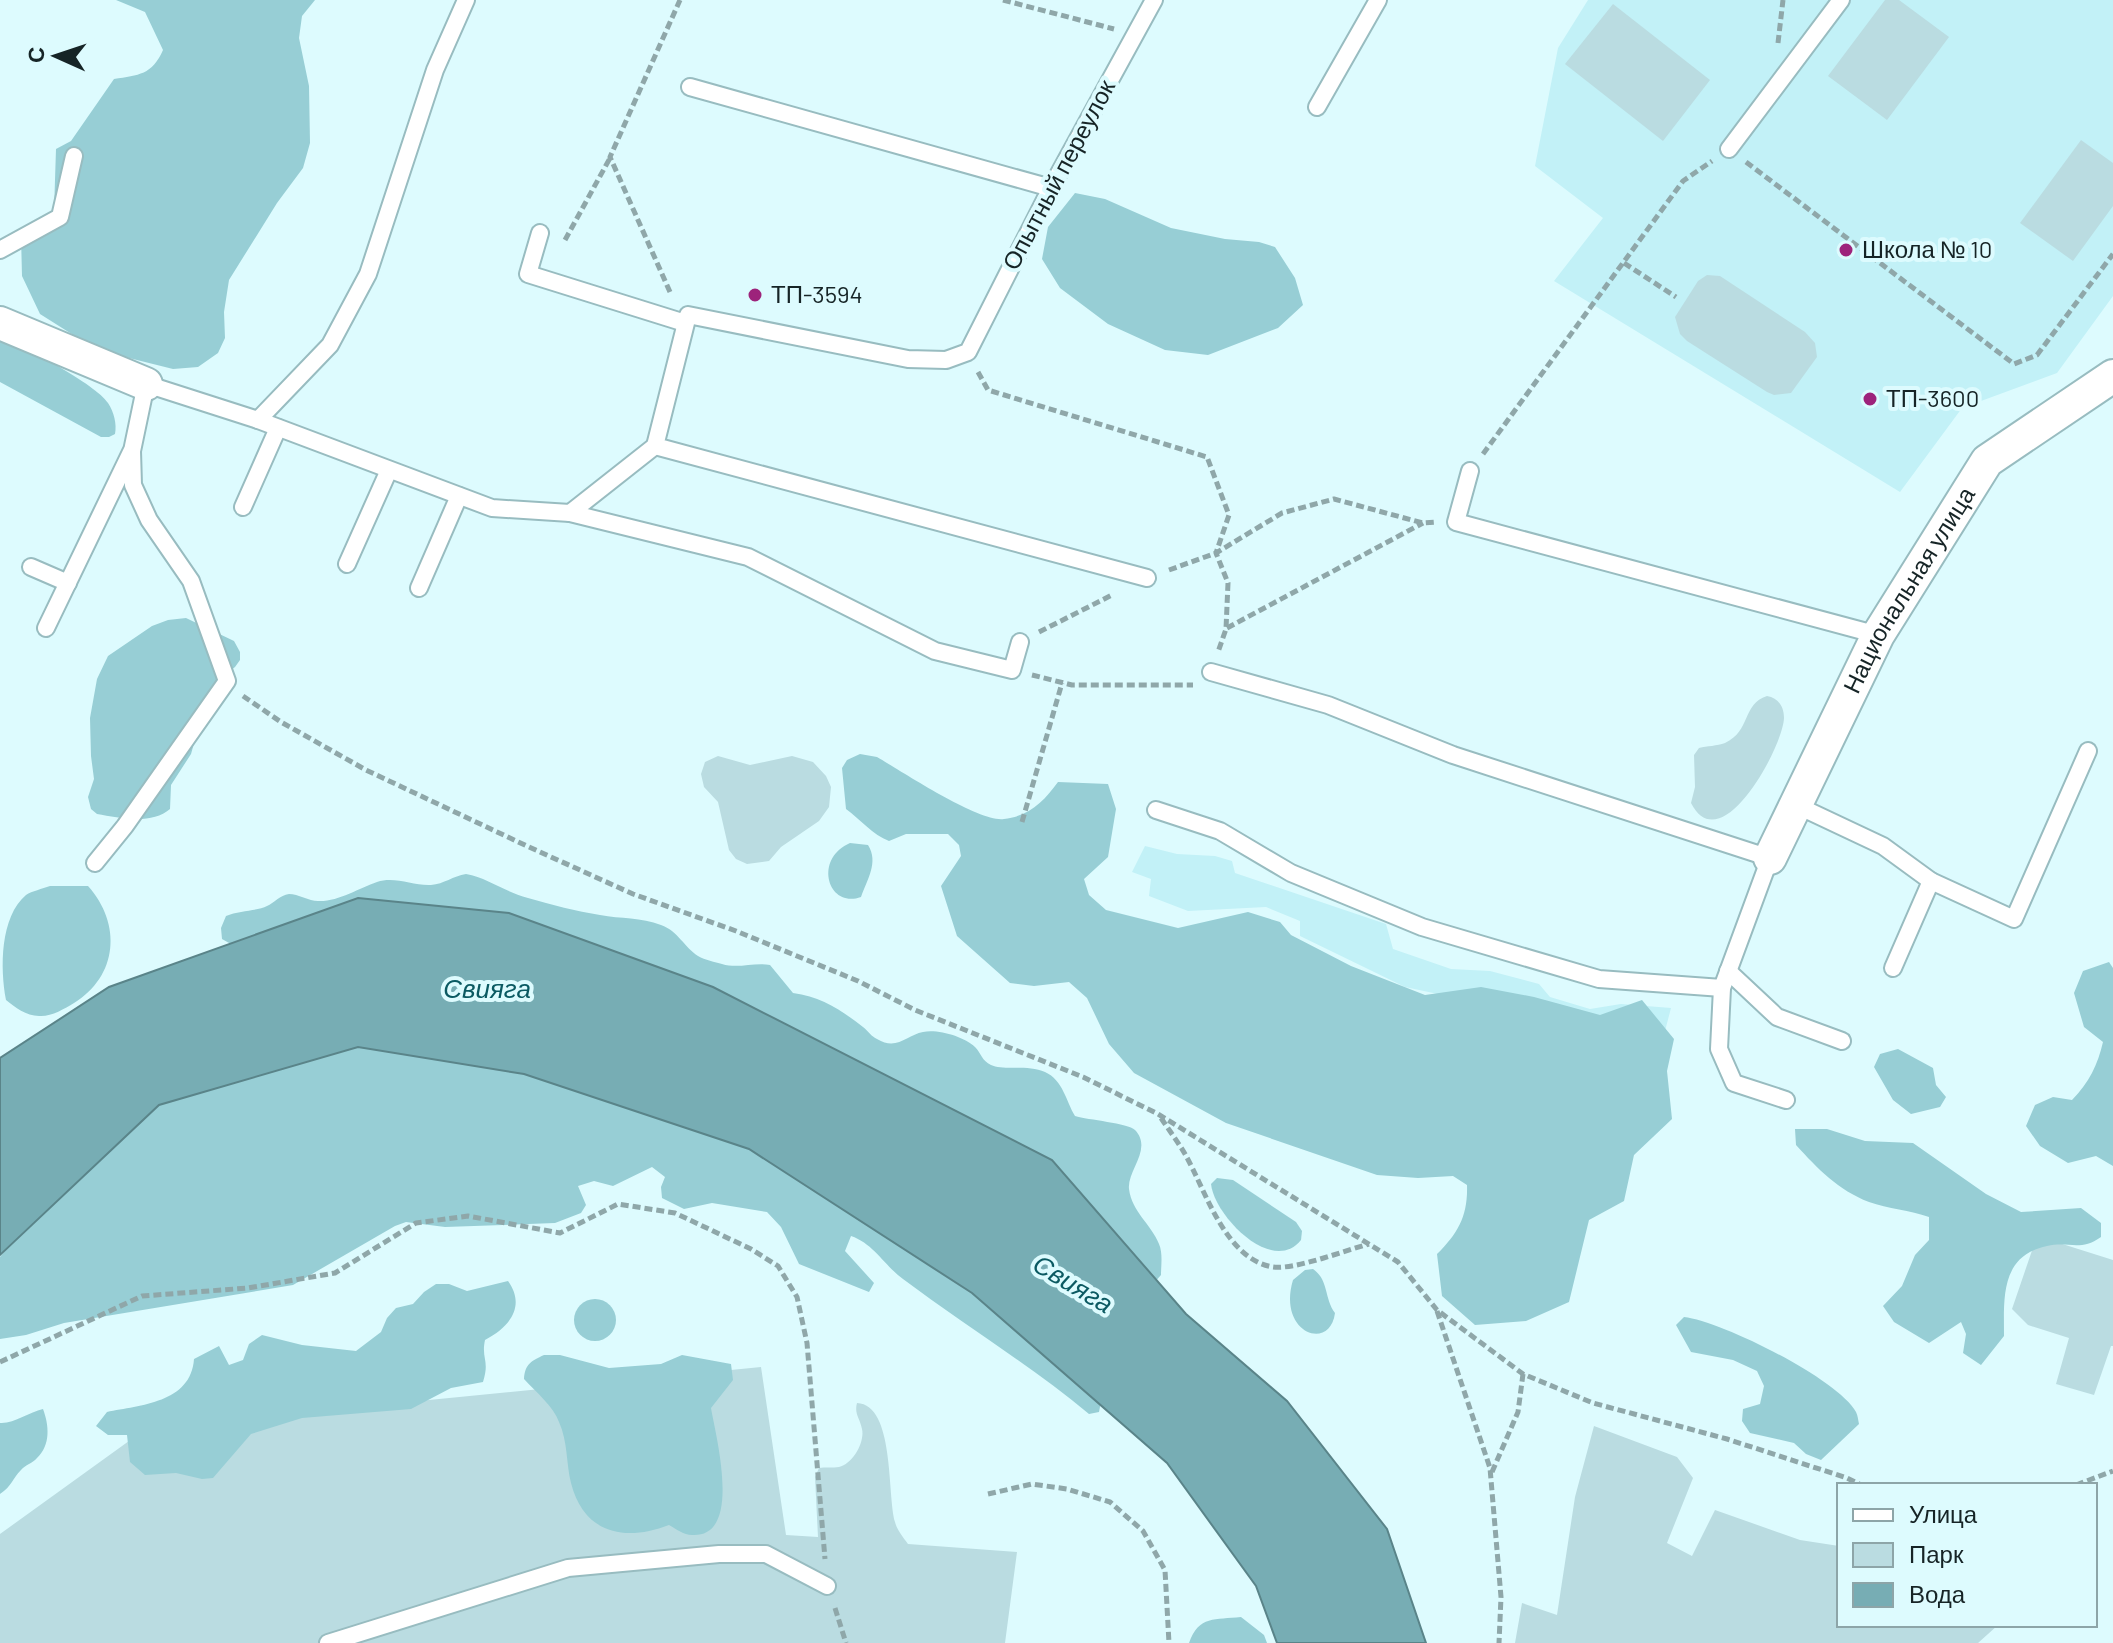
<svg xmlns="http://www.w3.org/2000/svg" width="2113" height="1643" font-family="Barlow,sans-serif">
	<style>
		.built { fill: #c2f1f7 }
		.green { fill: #badce1 }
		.forest { fill: #97ced5 }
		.water { fill: #77adb4; stroke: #5a8489; stroke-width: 2 }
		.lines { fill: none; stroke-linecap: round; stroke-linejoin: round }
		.service-casing { stroke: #98bcc0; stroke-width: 20 }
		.minor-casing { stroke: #98bcc0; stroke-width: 36 }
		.path { stroke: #8fa7a9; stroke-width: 5; stroke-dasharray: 8 4; stroke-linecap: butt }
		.service { stroke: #fff; stroke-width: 16 }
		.minor { stroke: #fff; stroke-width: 32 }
		.poi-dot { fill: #9d237b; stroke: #ddfbfe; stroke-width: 3 }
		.labels { text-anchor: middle; stroke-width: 8; stroke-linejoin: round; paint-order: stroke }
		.street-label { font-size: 24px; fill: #162426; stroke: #ddfbfe }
		.poi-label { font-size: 24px; fill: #162426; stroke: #ddfbfe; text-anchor: start }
		.water-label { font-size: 26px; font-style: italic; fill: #0b5a62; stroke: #ddfbfe }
	</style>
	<rect width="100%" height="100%" fill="#ddfbfe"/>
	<g class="built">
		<path d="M 1588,0 L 2113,0 L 2113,296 L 2057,373 L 1962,408 L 1900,492 L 1554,281 L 1603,218 L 1535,166 L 1558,48 Z"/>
		<path d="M 1145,846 L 1177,854 L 1215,856 L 1232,861 L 1235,873 L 1386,924 L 1393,949 L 1451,969 L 1490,971 L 1539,984 L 1550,997 L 1590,1009 L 1621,1004 L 1671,1008 L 1665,1031 L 1471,1001 L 1405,987 L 1300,936 L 1300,921 L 1266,907 L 1188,911 L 1149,896 L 1151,879 L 1132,872 Z"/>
	</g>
	<g class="green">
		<path d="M 1885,0 L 1899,0 L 1949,37 L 1887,120 L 1828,76 Z"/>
		<path d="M 1613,4 L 1710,80 L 1663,141 L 1565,64 Z"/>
		<path d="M 2081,140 L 2113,163 L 2113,206 L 2073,261 L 2020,223 Z"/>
		<path d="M 1707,275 L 1720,276 L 1805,332 L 1815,343 L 1817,357 L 1791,393 L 1774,395 L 1767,392 L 1687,341 L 1680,334 L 1675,317 L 1698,281 Z"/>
		<path d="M 1767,696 C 1778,698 1784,706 1784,718 C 1783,747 1721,862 1691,803 L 1695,787 L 1694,755 L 1699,748 C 1707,746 1717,746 1725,743 C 1751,731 1742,704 1767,696 Z"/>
		<path d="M 718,756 L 750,765 L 792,756 L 813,762 L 826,776 L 831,787 L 829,807 L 819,821 L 781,847 L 769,861 L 747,864 L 736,859 L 729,850 L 718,802 L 704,787 L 701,774 L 705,762 Z"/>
		<path d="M 2037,1236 L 2113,1260 L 2113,1346 L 2111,1346 L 2094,1395 L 2056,1384 L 2069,1338 L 2028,1325 L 2012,1309 Z"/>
		<path d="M 761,1367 L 786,1535 L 818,1537 L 815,1477 L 819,1468 C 825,1467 833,1468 839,1467 C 853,1464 865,1442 862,1429 C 860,1418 854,1414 857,1403 C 895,1405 887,1494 895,1522 C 897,1530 903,1537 908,1544 L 1017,1552 L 1005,1643 L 0,1643 L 0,1534 L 147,1428 Z"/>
		<path d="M 1594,1426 L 1677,1457 L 1693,1478 L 1667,1543 L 1692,1556 L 1715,1510 L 1800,1540 L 1839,1546 L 1839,1625 L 1998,1625 L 1978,1643 L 1515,1643 L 1522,1603 L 1557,1615 L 1575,1497 Z"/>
	</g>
	<g class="forest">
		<path d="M 116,0 L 315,0 L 302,16 L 299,38 L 309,86 L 310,143 L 303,168 L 277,203 L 229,280 L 224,312 L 225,338 L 218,353 L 198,367 L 173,369 L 97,350 L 40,314 L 22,276 L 21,236 L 54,211 L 56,149 L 71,141 L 114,79 C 139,75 152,75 163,50 L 145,12 Z"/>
		<path d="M 1075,193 L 1105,199 L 1171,228 L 1225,239 L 1259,242 L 1275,247 L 1295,278 L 1303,305 L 1278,328 L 1208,355 L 1165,350 L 1108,324 L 1060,288 L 1042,259 L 1048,227 Z"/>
		<path d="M 0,333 C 23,347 96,384 108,403 C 114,412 117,424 115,434 L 109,437 L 101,437 L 0,382 Z"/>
		<path d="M 186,618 L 234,641 L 240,652 L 240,660 L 235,667 L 218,680 L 208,694 L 191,754 L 171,785 L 170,809 C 152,825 120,818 97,814 L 91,809 L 88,797 L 94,779 L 91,756 L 90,718 L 97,679 L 108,656 L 152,626 L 168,620 Z"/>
		<path d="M 860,754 L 877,757 C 901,771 980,823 1004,819 C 1030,816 1044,801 1058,782 L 1108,784 L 1116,809 L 1108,857 L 1084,879 L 1089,895 L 1106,910 L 1178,928 L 1248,912 L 1280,922 L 1291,935 L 1351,966 L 1425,995 L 1481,987 L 1534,997 L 1600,1015 L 1642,1000 L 1674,1039 L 1667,1071 L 1672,1119 L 1634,1155 L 1624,1201 L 1589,1220 L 1569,1302 L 1526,1321 L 1475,1325 L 1442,1296 L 1437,1254 C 1458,1233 1468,1216 1467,1185 L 1453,1176 L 1418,1178 L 1377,1175 L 1226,1123 L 1134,1073 L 1109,1044 L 1087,998 L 1069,982 L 1034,986 L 1010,983 L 957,936 L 941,886 L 961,856 L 959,845 L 948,834 L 906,834 L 889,841 C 873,835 860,819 846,809 L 842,768 L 847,760 Z"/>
		<path d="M 850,843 L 868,845 C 879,862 867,880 861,897 C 828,909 813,859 850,843 Z"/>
		<path d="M 466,874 C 488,878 505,892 528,898 C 552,905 576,911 600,915 C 621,919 641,917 661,925 C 678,931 684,947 698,956 C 705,960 715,962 722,964 C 738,969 754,962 770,965 L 793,993 C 822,997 841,1010 863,1027 C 868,1031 872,1037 877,1039 C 897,1051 907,1035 923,1032 C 939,1029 964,1037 975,1047 C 981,1053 982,1061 991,1065 C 1003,1071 1028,1064 1045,1072 C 1063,1080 1066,1101 1075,1116 C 1088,1120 1128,1123 1135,1130 C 1153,1149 1127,1170 1129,1189 C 1132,1212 1151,1224 1159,1244 C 1163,1253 1161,1266 1161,1275 L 1153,1284 L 245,952 L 222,939 L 221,928 L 226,916 C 240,910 258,911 267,906 C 274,903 280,895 289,894 C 298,894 309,901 318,901 C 338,902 359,888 377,882 C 395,876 413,886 431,885 C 444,884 453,876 466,874 Z"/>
		<path d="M 50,886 L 88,886 C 122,924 118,976 74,1003 C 64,1009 51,1017 39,1016 C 26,1016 15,1007 6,1000 C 0,968 0,917 26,895 C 32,891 42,889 50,886 Z"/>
		<path d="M 2109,962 L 2113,968 L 2113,1166 L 2096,1156 L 2068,1163 L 2040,1146 L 2026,1126 L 2035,1105 L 2053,1097 L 2072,1100 C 2089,1083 2098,1064 2103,1042 L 2084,1027 L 2074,993 L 2083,971 Z"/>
		<path d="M 423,1043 L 505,1060 L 762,1151 L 919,1237 L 1103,1391 L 1099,1412 L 1089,1414 C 1030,1365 964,1325 903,1279 C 884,1265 874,1244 851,1236 L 845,1251 L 874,1283 L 869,1292 L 799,1264 L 781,1227 L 767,1212 L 712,1203 L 684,1209 L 662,1198 L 661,1187 L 665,1177 L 652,1167 L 613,1186 L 594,1181 L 578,1186 L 586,1205 L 581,1213 L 555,1223 L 445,1227 L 406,1222 L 395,1226 L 293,1285 L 64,1323 L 26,1335 L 0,1339 L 0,1257 L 56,1187 L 166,1096 L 314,1051 Z"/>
		<path d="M 1898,1049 L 1933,1068 L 1936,1085 L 1946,1097 L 1940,1107 L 1911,1114 L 1893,1100 L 1874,1067 L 1880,1054 Z"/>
		<path d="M 1795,1129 L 1827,1129 L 1865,1141 L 1913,1143 L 1986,1194 L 2021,1212 L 2081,1208 L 2101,1223 L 2101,1237 C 2080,1252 2069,1241 2047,1246 C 2000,1256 2004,1298 2004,1336 L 1981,1365 L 1963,1353 L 1966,1334 L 1961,1322 L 1929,1343 L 1894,1322 L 1883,1306 L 1902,1286 L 1915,1255 L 1929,1240 L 1929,1217 C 1910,1210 1888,1209 1869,1202 C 1838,1190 1818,1169 1796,1145 Z"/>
		<path d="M 1217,1178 L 1233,1180 L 1296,1222 L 1302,1231 L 1301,1240 C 1272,1276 1214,1215 1211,1184 Z"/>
		<path d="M 1313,1269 C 1329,1280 1324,1298 1335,1313 C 1330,1352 1277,1333 1293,1280 L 1305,1270 Z"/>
		<path d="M 508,1281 C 526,1306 510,1327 485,1340 C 481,1359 490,1360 483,1382 L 451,1388 L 411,1409 L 302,1418 L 251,1434 L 213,1478 L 202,1479 L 176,1473 L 145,1475 L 130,1462 L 127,1435 L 108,1435 L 96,1426 L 107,1412 C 140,1405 191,1403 194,1359 L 219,1346 L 229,1365 L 243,1360 L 249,1344 L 262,1335 L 302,1345 L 356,1351 L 381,1332 L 387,1318 L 396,1308 L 413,1304 L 424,1292 L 436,1284 L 449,1284 L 467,1291 Z"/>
		<circle cx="595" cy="1320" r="21"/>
		<path d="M 1684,1317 C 1721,1321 1838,1379 1856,1412 C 1858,1416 1858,1420 1859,1424 L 1821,1460 L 1806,1454 L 1794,1443 L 1750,1433 L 1742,1421 L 1743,1409 L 1760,1404 L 1764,1386 L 1757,1371 L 1733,1360 L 1691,1352 L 1676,1325 Z"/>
		<path d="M 544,1355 L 560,1355 L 609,1368 L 661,1364 L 682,1355 L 731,1364 L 733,1380 L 711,1408 C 716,1437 743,1538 692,1535 C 684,1535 676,1529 669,1525 C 625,1542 584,1534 571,1483 C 566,1463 568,1442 559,1422 C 553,1406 536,1392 524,1379 C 525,1364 531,1361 544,1355 Z"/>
		<path d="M 43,1409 C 49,1425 51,1445 37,1458 C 33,1463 25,1465 21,1470 C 12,1479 12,1486 0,1494 L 0,1423 C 14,1424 29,1412 43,1409 Z"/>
		<path d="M 1241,1617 L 1264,1635 L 1267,1643 L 1189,1643 C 1199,1615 1215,1620 1241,1617 Z"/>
	</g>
	<path class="water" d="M 358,898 L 509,913 L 713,987 L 1052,1160 L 1186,1314 L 1287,1401 L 1387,1529 L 1426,1643 L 1277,1643 L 1256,1586 L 1167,1463 L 972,1293 L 749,1149 L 524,1074 L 358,1047 L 159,1105 L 0,1255 L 0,1058 L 109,987 Z"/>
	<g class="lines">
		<g class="service-casing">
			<g id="service">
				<path d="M 690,87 L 1051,188"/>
				<path d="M 1317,107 L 1378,0"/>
				<path d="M 1729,149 L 1841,0"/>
				<path d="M 540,233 L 528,274 L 685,323"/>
				<path d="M 0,250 L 60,217 L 74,156"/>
				<path d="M 258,420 L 330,345 L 368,274 L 435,70 L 466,0"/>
				<path d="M 1470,471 L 1456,522 L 1878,635"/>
				<path d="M 243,507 L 278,428"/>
				<path d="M 570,513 L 655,446"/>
				<path d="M 347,564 L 389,470"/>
				<path d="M 31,567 L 68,583"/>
				<path d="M 1147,578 L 655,446 L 688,315 L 908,359 L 946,360 L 968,352 L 1051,188 L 1154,0"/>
				<path d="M 419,588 L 459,496"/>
				<path d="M 46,628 L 131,452"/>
				<path d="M 1211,672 L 1328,705 L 1453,755 L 1770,858 L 1722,988 L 1719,1049 L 1734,1083 L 1786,1100"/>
				<path d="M 1796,805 L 1883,846 L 1931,881 L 1893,968"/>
				<path d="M 1156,810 L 1220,831 L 1291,873 L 1422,927 L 1599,979 L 1722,988"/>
				<path d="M 95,863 L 125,826 L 227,681 L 191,581 L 149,520 L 133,485 L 132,451 L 146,384 L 258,420 L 492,508 L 570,513 L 748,557 L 935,651 L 1012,670 L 1020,642"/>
				<path d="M 1931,881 L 2014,919 L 2088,751"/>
				<path d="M 1728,971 L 1777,1017 L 1842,1041"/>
				<path d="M 328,1643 L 568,1568 L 719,1554 L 766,1554 L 827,1586"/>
			</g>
		</g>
		<g class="minor-casing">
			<g id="minor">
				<path d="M 0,323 L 146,384"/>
				<path id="s1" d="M 1770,858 L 1878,635 L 1987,461 L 2113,376"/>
			</g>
		</g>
		<g class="path">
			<path d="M 1003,0 L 1114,29"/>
			<path d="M 1778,43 L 1783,0"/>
			<path d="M 1746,162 L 2014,364 L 2037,355 L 2113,254"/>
			<path d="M 565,240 L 610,158"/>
			<path d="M 1624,263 L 1676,297"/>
			<path d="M 670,292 L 610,157 L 680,0"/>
			<path d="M 978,372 L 988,390 L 1207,457 L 1229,515 L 1216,553 L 1228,583 L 1226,629 L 1218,652"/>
			<path d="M 1483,454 L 1683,181 L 1712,161"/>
			<path d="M 1169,570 L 1216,553 L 1282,513 L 1334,499 L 1423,523 L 1436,522"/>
			<path d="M 1227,628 L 1423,523"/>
			<path d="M 1039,632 L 1112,595"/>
			<path d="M 1032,675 L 1072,685 L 1193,685"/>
			<path d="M 243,696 L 281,722 L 366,770 L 529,847 L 633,894 L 736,931 L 858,981 L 915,1010 L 1083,1077 L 1158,1114 L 1398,1262 L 1437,1310 L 1523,1374 L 1593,1403 L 1727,1439 L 1847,1478 L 1861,1485"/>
			<path d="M 1022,822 L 1062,683"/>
			<path d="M 1161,1118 C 1169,1130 1178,1142 1185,1154 C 1206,1191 1225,1259 1273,1267 C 1295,1270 1346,1250 1369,1244"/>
			<path d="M 1437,1311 L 1490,1468 L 1501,1597 L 1499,1643"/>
			<path d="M 0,1362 L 142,1296 L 248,1288 L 335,1273 L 416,1223 L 468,1216 L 560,1233 L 618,1204 L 675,1213 L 751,1249 L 778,1266 L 797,1297 L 807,1343 L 825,1559"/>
			<path d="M 1492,1472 L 1518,1412 L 1523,1374"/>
			<path d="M 2076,1485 L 2113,1471"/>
			<path d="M 988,1494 L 1032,1484 L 1067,1489 L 1110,1502 L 1143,1531 L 1165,1570 L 1169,1643"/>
			<path d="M 835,1608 L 846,1643"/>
		</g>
		<use href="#service" class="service"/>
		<use href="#minor" class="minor"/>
	</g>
	<g class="poi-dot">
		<circle cx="1846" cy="250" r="8"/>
		<circle cx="755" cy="295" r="8"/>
		<circle cx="1870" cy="399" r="8"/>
	</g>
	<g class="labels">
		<g class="street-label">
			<text transform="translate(1059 175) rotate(-62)" y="8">Опытный переулок</text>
			<text dy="8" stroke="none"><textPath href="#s1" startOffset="302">Национальная улица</textPath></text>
		</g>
		<g class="poi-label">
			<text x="1862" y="258">Школа № 10</text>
			<text x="771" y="303">ТП-3594</text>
			<text x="1886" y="407">ТП-3600</text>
		</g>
		<g class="water-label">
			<text x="487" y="998">Свияга</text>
			<text transform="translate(1073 1284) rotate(31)" y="9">Свияга</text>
		</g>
	</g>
	<rect x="1837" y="1483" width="260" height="144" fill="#ddfbfe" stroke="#8da5a8" stroke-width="2"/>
	<rect x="1853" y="1509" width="40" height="12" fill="#ffffff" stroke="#8da5a8" stroke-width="2"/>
	<text x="1909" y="1523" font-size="24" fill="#162426">Улица</text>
	<rect x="1853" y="1543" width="40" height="24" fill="#badce1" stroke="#8da5a8" stroke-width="2"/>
	<text x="1909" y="1563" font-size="24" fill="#162426">Парк</text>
	<rect x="1853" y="1583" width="40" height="24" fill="#77adb4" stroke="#8da5a8" stroke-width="2"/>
	<text x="1909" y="1603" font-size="24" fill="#162426">Вода</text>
	<g transform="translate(56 56) rotate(273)" stroke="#ddfbfe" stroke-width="6" paint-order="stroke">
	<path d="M0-6L14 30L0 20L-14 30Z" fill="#162426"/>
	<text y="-12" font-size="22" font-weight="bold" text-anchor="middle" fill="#162426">С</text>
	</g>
</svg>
